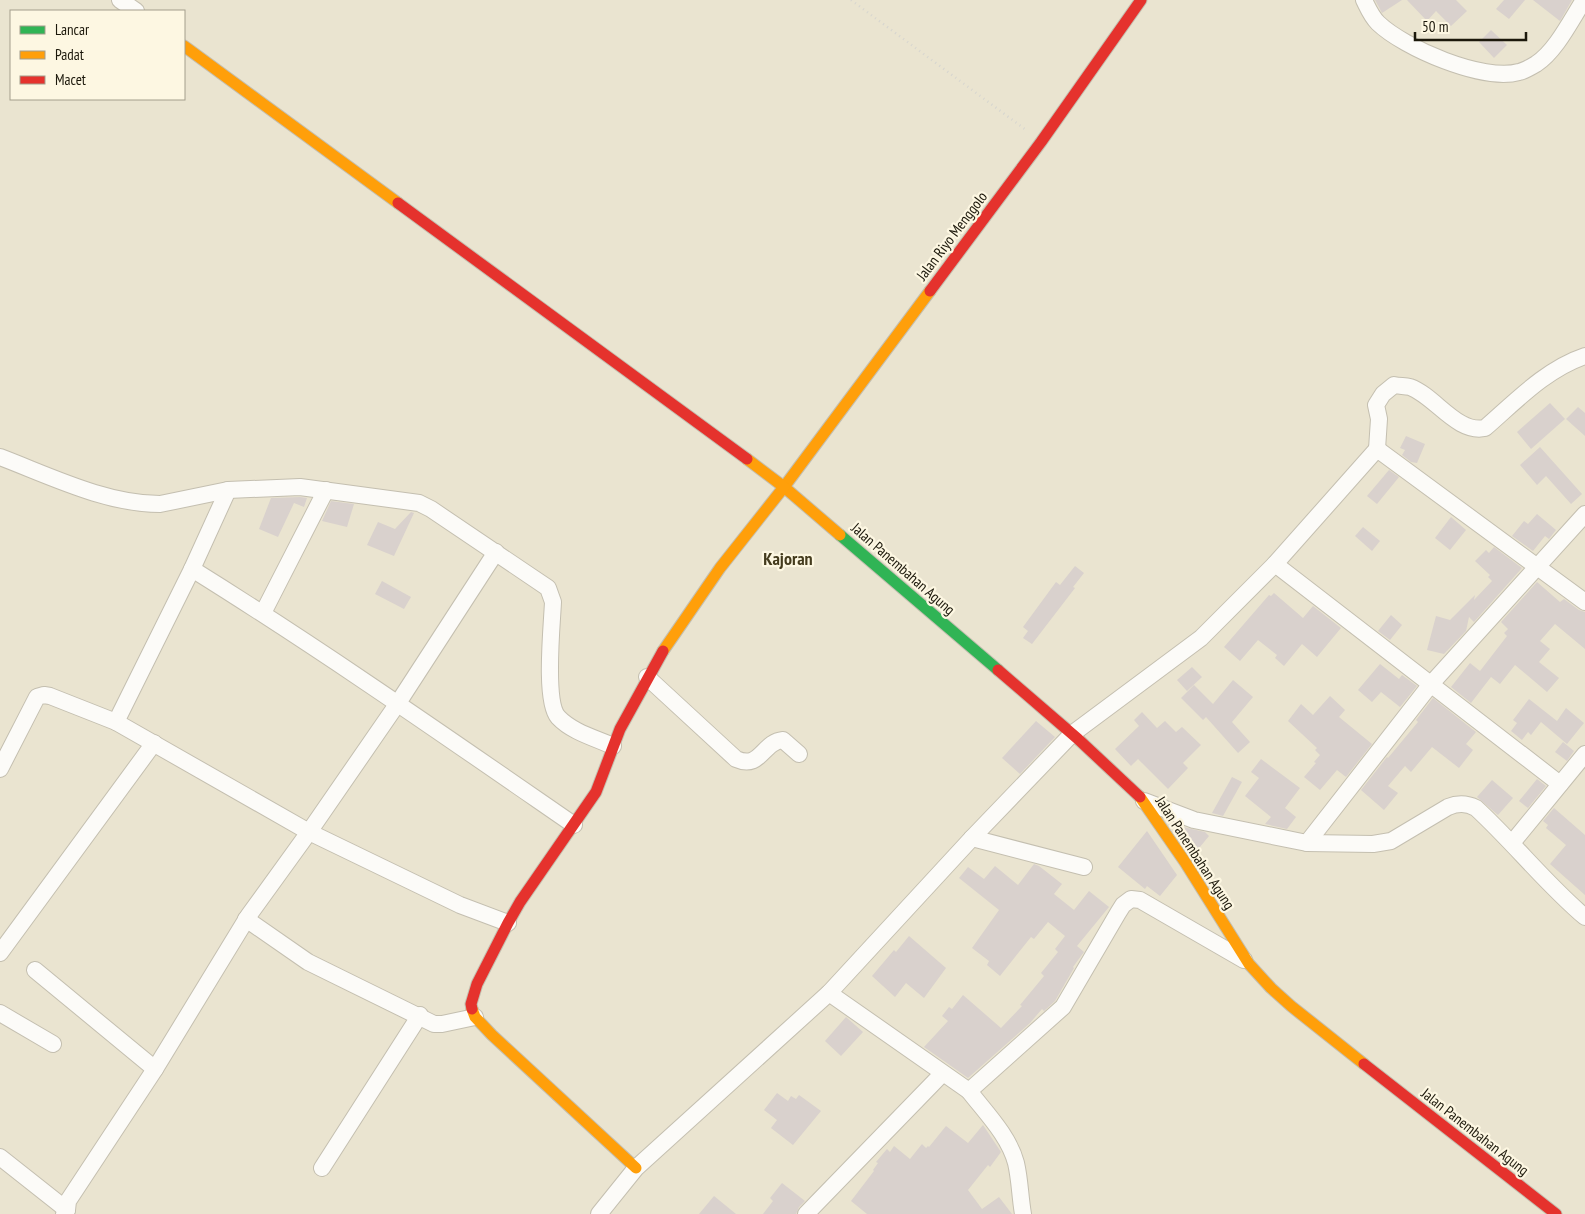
<svg xmlns="http://www.w3.org/2000/svg" width="1585" height="1214" font-family="'PT Sans Narrow',sans-serif">
	<style>
		.building { fill: #d9d1cd }
		.lines { fill: none; stroke-linecap: round; stroke-linejoin: round }
		.street-casing { stroke: #c4bfb0; stroke-width: 18 }
		.fast-casing { stroke: #c4bfb0; stroke-width: 13 }
		.slow-casing { stroke: #c4bfb0; stroke-width: 13 }
		.jam-casing { stroke: #c4bfb0; stroke-width: 13 }
		.path { stroke: #d6d5cf; stroke-width: 2.5; stroke-dasharray: 1 4; stroke-linecap: butt }
		.street { stroke: #fcfbf8; stroke-width: 16 }
		.fast { stroke: #30b455; stroke-width: 11 }
		.slow { stroke: #ff9f0a; stroke-width: 11 }
		.jam { stroke: #e5322d; stroke-width: 11 }
		.labels { text-anchor: middle; stroke-width: 4.5; stroke-linejoin: round; paint-order: stroke }
		.street-label { font-size: 15px; fill: #1c180b; stroke: #fdf7e2 }
		.quarter-label { font-size: 18px; font-weight: bold; fill: #443b1d; stroke: #fdf7e2 }
	</style>
	<rect width="100%" height="100%" fill="#eae4d0"/>
	<g class="building">
		<path d="M 1375,0 L 1402,0 L 1382,13 Z"/>
		<path d="M 1407,0 L 1456,0 L 1467,11 L 1451,26 L 1436,11 L 1427,21 Z"/>
		<path d="M 1504,0 L 1525,0 L 1509,19 L 1496,9 Z"/>
		<path d="M 1533,0 L 1572,0 L 1560,21 Z"/>
		<path d="M 1491,30 L 1507,45 L 1494,58 L 1479,42 Z"/>
		<path d="M 1550,403 L 1565,419 L 1531,449 L 1517,432 Z"/>
		<path d="M 1578,407 L 1585,413 L 1585,436 L 1566,419 Z"/>
		<path d="M 1406,436 L 1425,444 L 1417,463 L 1411,462 L 1402,455 L 1405,450 L 1400,448 Z"/>
		<path d="M 1540,447 L 1582,494 L 1571,504 L 1546,476 L 1537,485 L 1520,465 Z"/>
		<path d="M 1389,470 L 1399,477 L 1377,504 L 1367,496 Z"/>
		<path d="M 300,497 L 307,498 L 304,507 L 294,503 L 278,537 L 259,529 L 271,498 Z"/>
		<path d="M 331,501 L 354,504 L 347,527 L 322,521 Z"/>
		<path d="M 411,512 L 414,513 L 394,556 L 367,545 L 378,522 L 395,529 Z"/>
		<path d="M 1537,514 L 1556,530 L 1549,539 L 1545,536 L 1533,551 L 1512,536 L 1524,521 L 1528,524 Z"/>
		<path d="M 1451,517 L 1466,530 L 1450,550 L 1435,538 Z"/>
		<path d="M 1363,527 L 1380,541 L 1372,551 L 1355,536 Z"/>
		<path d="M 1494,547 L 1522,568 L 1474,622 L 1469,617 L 1466,631 L 1444,654 L 1427,650 L 1436,616 L 1450,620 L 1475,595 L 1474,600 L 1492,581 L 1488,577 L 1490,575 L 1475,561 L 1486,550 L 1489,553 Z"/>
		<path d="M 1075,566 L 1084,573 L 1073,587 L 1075,588 L 1032,644 L 1023,638 L 1028,631 L 1023,627 L 1056,582 L 1060,585 Z"/>
		<path d="M 382,581 L 411,597 L 404,609 L 375,594 Z"/>
		<path d="M 1537,582 L 1560,602 L 1564,599 L 1579,610 L 1585,612 L 1585,649 L 1555,624 L 1540,641 L 1550,649 L 1539,662 L 1559,678 L 1547,692 L 1515,665 L 1500,684 L 1491,677 L 1471,703 L 1451,687 L 1470,663 L 1480,671 L 1507,636 L 1504,633 L 1508,629 L 1501,622 Z"/>
		<path d="M 1274,593 L 1303,618 L 1313,606 L 1341,628 L 1317,657 L 1302,644 L 1284,666 L 1275,658 L 1277,655 L 1258,640 L 1240,661 L 1224,647 L 1269,595 L 1271,596 Z"/>
		<path d="M 1391,615 L 1402,625 L 1390,640 L 1378,631 Z"/>
		<path d="M 1380,664 L 1399,679 L 1402,675 L 1417,686 L 1400,707 L 1381,692 L 1372,702 L 1358,690 Z"/>
		<path d="M 1192,667 L 1202,677 L 1187,691 L 1177,680 Z"/>
		<path d="M 1233,680 L 1253,697 L 1232,722 L 1250,742 L 1238,753 L 1206,717 L 1203,720 L 1181,698 L 1194,685 L 1213,704 Z"/>
		<path d="M 1330,696 L 1345,710 L 1339,717 L 1372,744 L 1346,777 L 1337,770 L 1320,790 L 1304,777 L 1316,763 L 1314,762 L 1320,755 L 1315,750 L 1317,748 L 1288,721 L 1301,704 L 1313,715 Z"/>
		<path d="M 1433,698 L 1476,732 L 1466,744 L 1473,750 L 1459,768 L 1432,747 L 1411,772 L 1405,766 L 1388,786 L 1398,793 L 1384,810 L 1361,790 L 1387,757 L 1388,758 L 1418,722 L 1416,720 Z"/>
		<path d="M 1529,699 L 1557,721 L 1566,708 L 1584,723 L 1567,744 L 1541,722 L 1531,735 L 1528,732 L 1522,740 L 1511,731 L 1517,723 L 1513,720 Z"/>
		<path d="M 1142,712 L 1157,728 L 1165,721 L 1176,732 L 1182,727 L 1201,745 L 1183,763 L 1188,768 L 1168,789 L 1138,759 L 1131,766 L 1115,749 L 1139,726 L 1134,720 Z"/>
		<path d="M 1036,721 L 1055,737 L 1020,774 L 1002,758 Z"/>
		<path d="M 1563,742 L 1574,751 L 1567,761 L 1555,752 Z"/>
		<path d="M 1261,759 L 1300,788 L 1285,808 L 1296,817 L 1287,829 L 1265,824 L 1271,817 L 1245,796 L 1259,778 L 1251,772 Z"/>
		<path d="M 1232,777 L 1242,782 L 1223,816 L 1212,813 Z"/>
		<path d="M 1537,779 L 1546,786 L 1528,808 L 1519,801 Z"/>
		<path d="M 1492,780 L 1513,798 L 1498,815 L 1477,797 Z"/>
		<path d="M 1554,808 L 1585,835 L 1585,895 L 1550,864 L 1566,845 L 1546,828 L 1548,825 L 1543,821 Z"/>
		<path d="M 1183,827 L 1205,832 L 1209,836 L 1195,853 L 1180,830 Z"/>
		<path d="M 1147,831 L 1177,875 L 1160,896 L 1147,886 L 1145,889 L 1118,867 Z"/>
		<path d="M 1034,864 L 1039,866 L 1062,884 L 1054,894 L 1074,910 L 1089,891 L 1109,907 L 1077,946 L 1084,952 L 1073,967 L 1074,968 L 1055,1001 L 1044,1011 L 1042,1009 L 1030,1023 L 968,1078 L 924,1047 L 948,1021 L 942,1016 L 949,1007 L 952,1009 L 963,995 L 1001,1028 L 1022,1006 L 1020,1005 L 1044,976 L 1041,973 L 1058,952 L 1055,949 L 1065,936 L 1048,922 L 1034,939 L 1031,937 L 1000,976 L 987,965 L 989,961 L 972,948 L 999,910 L 959,878 L 968,867 L 984,879 L 995,866 L 1018,885 Z"/>
		<path d="M 909,936 L 946,968 L 924,998 L 906,983 L 895,997 L 872,976 L 894,950 L 896,952 Z"/>
		<path d="M 846,1017 L 863,1032 L 841,1056 L 825,1041 Z"/>
		<path d="M 777,1093 L 788,1101 L 791,1096 L 796,1099 L 799,1095 L 821,1111 L 793,1145 L 771,1128 L 777,1120 L 764,1110 Z"/>
		<path d="M 983,1125 L 1001,1152 L 990,1167 L 988,1165 L 968,1190 L 982,1209 L 999,1197 L 1012,1214 L 867,1214 L 851,1201 L 874,1171 L 873,1170 L 878,1163 L 876,1162 L 887,1149 L 890,1152 L 894,1146 L 910,1159 L 922,1144 L 926,1148 L 928,1146 L 929,1147 L 946,1126 L 968,1143 Z"/>
		<path d="M 782,1183 L 805,1201 L 799,1207 L 796,1214 L 763,1214 L 773,1201 L 770,1198 Z"/>
		<path d="M 714,1196 L 736,1214 L 699,1214 Z"/>
	</g>
	<g class="lines">
		<g class="street-casing">
			<g id="street">
				<path d="M 120,0 L 136,11"/>
				<path d="M 1364,0 C 1368,8 1371,16 1378,23 C 1404,48 1483,82 1519,72 C 1524,71 1531,67 1536,64 C 1556,51 1571,20 1584,0"/>
				<path d="M 1377,449 L 1379,419 L 1376,405 L 1383,394 L 1394,385 C 1399,386 1405,386 1410,387 C 1435,396 1457,434 1485,428 C 1515,402 1546,369 1585,356"/>
				<path d="M 0,457 C 50,476 106,504 160,504 L 228,490 L 300,487 L 419,503 L 431,509 L 548,588 L 553,602 C 552,625 544,701 558,717 C 572,732 595,738 613,746"/>
				<path d="M 1275,564 L 1560,784"/>
				<path d="M 192,569 C 322,650 448,738 574,825"/>
				<path d="M 263,613 L 326,490"/>
				<path d="M 647,677 L 736,759 C 761,770 762,742 783,740 L 799,754"/>
				<path d="M 116,722 L 192,569 L 228,490"/>
				<path d="M 0,769 L 37,697 L 44,695 L 50,696 L 116,722 L 309,832 L 460,905 L 508,923"/>
				<path d="M 1144,801 L 1194,820 L 1307,843 L 1373,844 L 1391,841 L 1448,807 C 1458,803 1466,803 1476,808 C 1514,843 1546,884 1585,917"/>
				<path d="M 972,838 L 1084,867"/>
				<path d="M 1307,843 L 1431,684 L 1585,514"/>
				<path d="M 1512,843 L 1585,754"/>
				<path d="M 246,919 L 308,962 L 434,1024 L 442,1024 L 475,1017"/>
				<path d="M 0,953 L 154,743"/>
				<path d="M 35,970 L 155,1069"/>
				<path d="M 829,993 L 969,1091"/>
				<path d="M 0,1013 L 53,1044"/>
				<path d="M 0,1157 L 67,1210"/>
				<path d="M 322,1168 L 420,1015"/>
				<path d="M 64,1214 L 67,1210 L 68,1201 L 155,1069 L 249,915 L 309,832 L 398,703 L 496,552"/>
				<path d="M 599,1214 L 636,1168 L 829,993 L 972,838 L 1072,734 L 1201,638 L 1275,564 L 1377,449 L 1585,602"/>
				<path d="M 806,1214 L 942,1074"/>
				<path d="M 1023,1214 C 1020,1197 1020,1180 1016,1163 C 1009,1136 986,1113 969,1091 L 1063,1007 L 1118,913 L 1123,905 L 1131,899 L 1140,900 L 1244,960"/>
			</g>
		</g>
		<g class="fast-casing">
			<path id="fast" d="M 840,535 L 998,670"/>
		</g>
		<g class="slow-casing">
			<g id="slow">
				<path d="M 184,46 L 398,203"/>
				<path d="M 840,535 L 784,487 L 930,291"/>
				<path d="M 663,651 L 720,568 L 784,487 L 747,459"/>
				<path d="M 1140,797 L 1185,862 L 1249,964 L 1271,988 L 1291,1006 L 1364,1064"/>
				<path d="M 472,1009 L 475,1017 L 492,1035 L 636,1168"/>
			</g>
		</g>
		<g class="jam-casing">
			<g id="jam">
				<path d="M 398,203 L 747,459"/>
				<path d="M 930,291 L 1041,142 L 1141,0"/>
				<path d="M 998,670 L 1078,739 L 1140,797"/>
				<path d="M 472,1009 L 471,1004 L 477,984 L 508,923 L 520,902 L 596,792 L 620,729 L 663,651"/>
				<path d="M 1364,1064 L 1556,1214"/>
			</g>
		</g>
		<path class="path" d="M 851,0 L 1026,130"/>
		<use href="#street" class="street"/>
		<use href="#fast" class="fast"/>
		<use href="#slow" class="slow"/>
		<use href="#jam" class="jam"/>
	</g>
	<g class="labels">
		<g class="street-label">
			<text transform="translate(952 236) rotate(-53)" y="5">Jalan Riyo Menggolo</text>
			<text transform="translate(903 569) rotate(41)" y="5">Jalan Panembahan Agung</text>
			<text transform="translate(1195 853) rotate(57)" y="5">Jalan Panembahan Agung</text>
			<text transform="translate(1475 1132) rotate(38)" y="5">Jalan Panembahan Agung</text>
		</g>
		<g class="quarter-label">
			<text x="788" y="565">Kajoran</text>
		</g>
	</g>
	<rect x="10" y="10" width="175" height="90" fill="#fdf7e2" stroke="#a39e8c"/>
	<rect x="20" y="26" width="25" height="8" fill="#30b455" stroke="#a39e8c"/>
	<text x="55" y="35" font-size="15" fill="#1c180b">Lancar</text>
	<rect x="20" y="51" width="25" height="8" fill="#ff9f0a" stroke="#a39e8c"/>
	<text x="55" y="60" font-size="15" fill="#1c180b">Padat</text>
	<rect x="20" y="76" width="25" height="8" fill="#e5322d" stroke="#a39e8c"/>
	<text x="55" y="85" font-size="15" fill="#1c180b">Macet</text>
	<path d="M1415 32v8h111v-8" fill="none" stroke="#1c180b" stroke-width="2.5"/>
	<text x="1422" y="32" font-size="15" fill="#1c180b" stroke="#fdf7e2" stroke-width="4" paint-order="stroke">50 m</text>
</svg>
